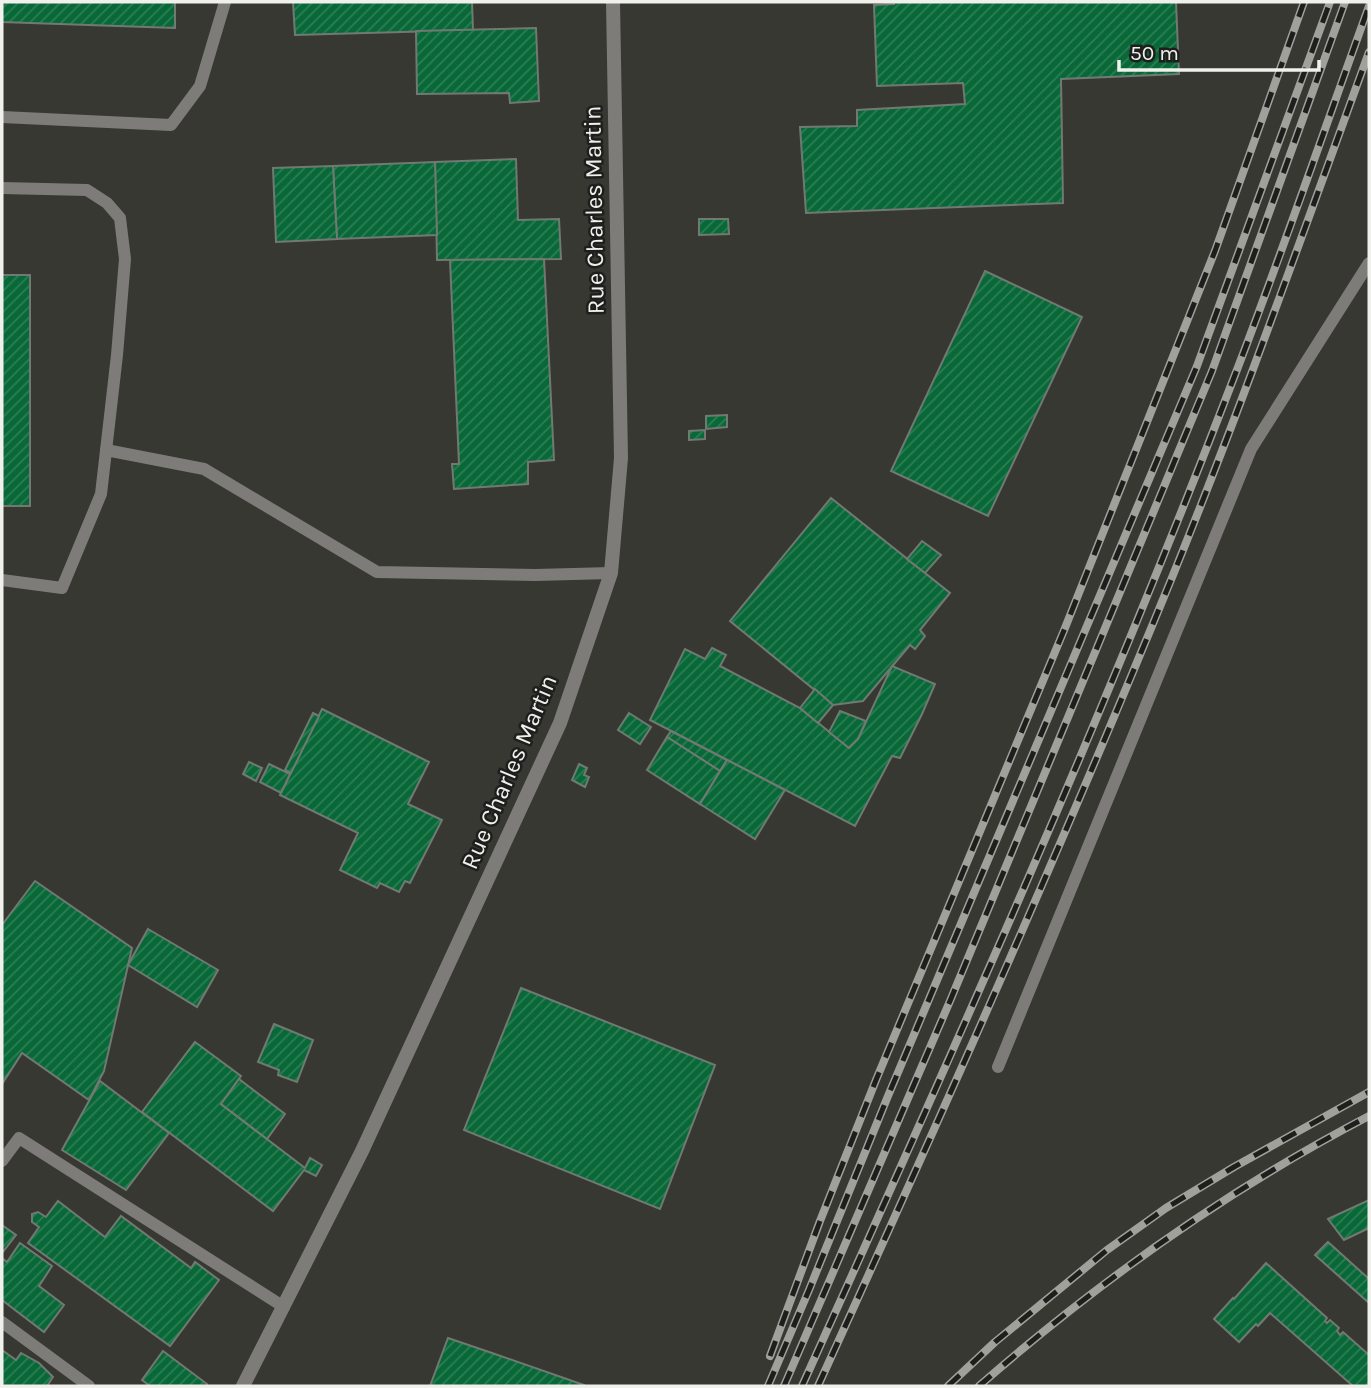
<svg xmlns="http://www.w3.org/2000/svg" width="1371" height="1388" font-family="Karla,sans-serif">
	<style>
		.building { fill: url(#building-hatch); stroke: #717973; stroke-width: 2 }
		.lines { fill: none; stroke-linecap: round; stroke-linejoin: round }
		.service { stroke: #7e7c79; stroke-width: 12 }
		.minor { stroke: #7e7c79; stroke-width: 14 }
		.rail-casing { stroke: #a0a19b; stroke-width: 8 }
		.rail { stroke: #1e1f1c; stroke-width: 5; stroke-dasharray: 16; stroke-linecap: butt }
		.labels { text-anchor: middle; stroke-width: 5; stroke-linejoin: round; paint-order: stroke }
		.street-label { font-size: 24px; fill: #f0f1ec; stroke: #1e1f1c }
	</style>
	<defs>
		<pattern id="building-hatch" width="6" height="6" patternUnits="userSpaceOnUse" patternTransform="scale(1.75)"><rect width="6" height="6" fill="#096838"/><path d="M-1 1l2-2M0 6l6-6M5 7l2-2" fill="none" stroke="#2d7e55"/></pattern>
	</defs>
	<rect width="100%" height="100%" fill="#373831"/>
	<g class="building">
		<path d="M 2,2 L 175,2 L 175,28 L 2,22 Z"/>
		<path d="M 293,2 L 472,2 L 473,30 L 295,35 Z"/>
		<path d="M 894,2 L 1176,2 L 1179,74 L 1061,79 L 1063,203 L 806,213 L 800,127 L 857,126 L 857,110 L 965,104 L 963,83 L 877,86 L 874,5 L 894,4 Z"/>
		<path d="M 536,28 L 539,101 L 510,103 L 509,93 L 417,94 L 416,31 Z"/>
		<path d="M 516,159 L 518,220 L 559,219 L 561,259 L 437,260 L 435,162 Z"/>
		<path d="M 435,162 L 437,235 L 337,239 L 333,166 Z"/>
		<path d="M 333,166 L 337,239 L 276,242 L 273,168 Z"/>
		<path d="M 699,219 L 728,219 L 729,234 L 699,235 Z"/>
		<path d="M 544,259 L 554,460 L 528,462 L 528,484 L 454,489 L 452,464 L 459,464 L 450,260 Z"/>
		<path d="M 985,271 L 1082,317 L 988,516 L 891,471 Z"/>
		<rect x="2" y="275" width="28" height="231"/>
		<path d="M 727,415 L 727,427 L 706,429 L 706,416 Z"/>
		<path d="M 705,430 L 705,439 L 689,440 L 689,431 Z"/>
		<path d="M 831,498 L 950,593 L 920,630 L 925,636 L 915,649 L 910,645 L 863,701 L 833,705 L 730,621 Z"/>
		<path d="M 922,541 L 941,555 L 925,573 L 907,559 Z"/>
		<path d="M 712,648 L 726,655 L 720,666 L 800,708 L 849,748 L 858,739 L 892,666 L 935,684 L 922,714 L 900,758 L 892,756 L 855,826 L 650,720 L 685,649 L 705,659 Z"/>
		<path d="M 815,689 L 833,705 L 818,723 L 800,708 Z"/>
		<path d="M 322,709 L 429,762 L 408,804 L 442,820 L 410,883 L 405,881 L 399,892 L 380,883 L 377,888 L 340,870 L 358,833 L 280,795 Z"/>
		<path d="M 840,711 L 866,721 L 858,739 L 849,748 L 829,732 Z"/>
		<path d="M 313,713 L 319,716 L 291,773 L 285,770 Z"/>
		<path d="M 629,713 L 651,727 L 640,744 L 618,730 Z"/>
		<path d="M 671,731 L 727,760 L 720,771 L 667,737 Z"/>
		<path d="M 667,737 L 720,771 L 700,804 L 647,770 Z"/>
		<path d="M 727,760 L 785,790 L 755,839 L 700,804 Z"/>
		<path d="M 249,762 L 262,768 L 256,781 L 243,774 Z"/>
		<path d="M 269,764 L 290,774 L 281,793 L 260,782 Z"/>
		<path d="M 579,764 L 587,768 L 584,775 L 589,777 L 585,787 L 572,780 Z"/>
		<path d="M 35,881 L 132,948 L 104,1071 L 89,1100 L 22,1053 L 2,1084 L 2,925 Z"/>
		<path d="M 148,929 L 218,970 L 197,1007 L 128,965 Z"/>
		<path d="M 521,988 L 715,1065 L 660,1209 L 464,1130 Z"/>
		<path d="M 274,1024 L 313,1040 L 297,1082 L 278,1075 L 279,1070 L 258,1062 Z"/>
		<path d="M 195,1042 L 241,1076 L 221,1104 L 305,1168 L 310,1158 L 322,1165 L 316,1176 L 304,1170 L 273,1211 L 142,1112 Z"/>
		<path d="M 239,1079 L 285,1114 L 267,1139 L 221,1104 Z"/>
		<path d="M 100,1081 L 169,1133 L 126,1190 L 62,1150 Z"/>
		<path d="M 1369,1200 L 1369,1228 L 1344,1240 L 1328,1219 Z"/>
		<path d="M 58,1201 L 105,1237 L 121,1216 L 191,1268 L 195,1262 L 219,1280 L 170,1346 L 28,1243 L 39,1227 L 32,1222 L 32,1214 L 38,1212 L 46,1217 Z"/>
		<path d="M 2,1225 L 16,1235 L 2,1253 Z"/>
		<path d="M 1328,1242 L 1369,1279 L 1369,1303 L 1315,1255 Z"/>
		<path d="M 20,1243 L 52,1266 L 39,1286 L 64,1305 L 44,1332 L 2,1300 L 2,1258 L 7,1262 Z"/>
		<path d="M 1266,1263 L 1327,1318 L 1325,1321 L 1327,1323 L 1330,1320 L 1339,1328 L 1337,1331 L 1340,1335 L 1343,1332 L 1369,1355 L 1369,1386 L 1353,1386 L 1270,1313 L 1258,1326 L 1256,1324 L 1239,1342 L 1214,1319 L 1233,1298 L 1234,1299 Z"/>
		<path d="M 448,1338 L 492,1353 L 584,1385 L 584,1386 L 430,1386 Z"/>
		<path d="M 2,1350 L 16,1360 L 21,1353 L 39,1363 L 53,1377 L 47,1386 L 2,1386 Z"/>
		<path d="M 163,1351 L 207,1384 L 205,1386 L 150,1386 L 142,1380 Z"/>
	</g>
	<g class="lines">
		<g class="service">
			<path d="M 2,117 L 171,125 L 200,86 L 225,2"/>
			<path d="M 2,188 L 87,190 L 107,203 L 120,218 L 125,259 L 117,355 L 101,494 L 62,588 L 2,580"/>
			<path d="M 106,450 L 204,469 L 377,572 L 535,575 L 611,573"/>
			<path d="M 998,1067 L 1251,449 L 1369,263"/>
			<path d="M 2,1161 L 19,1138 L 284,1307"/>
			<path d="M 2,1322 L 89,1386"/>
		</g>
		<path class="minor" d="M 243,1386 L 362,1151 L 560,723 L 611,573 L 621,458 L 613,2"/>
		<g class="rail-casing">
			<g id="rail">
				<path d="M 770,1356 L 820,1221 L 876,1080 L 1065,628 L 1215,251 L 1304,2"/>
				<path d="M 768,1386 L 809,1290 L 888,1096 L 1197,366 L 1330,2"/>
				<path d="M 784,1386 L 950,1001 L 1212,371 L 1345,2"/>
				<path d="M 802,1386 C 952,1054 1102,721 1233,380 C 1281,256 1324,131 1369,6"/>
				<path d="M 818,1386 C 940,1118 1061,849 1173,575 C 1243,403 1305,227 1369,52"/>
				<path d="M 948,1386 L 995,1342 L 1107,1250 L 1166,1208 L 1234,1167 L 1369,1092"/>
				<path d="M 979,1386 C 1098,1282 1229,1189 1369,1116"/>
			</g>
		</g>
		<use href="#rail" class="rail"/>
	</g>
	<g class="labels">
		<g class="street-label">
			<text transform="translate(594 210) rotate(-91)" y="8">Rue Charles Martin</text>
			<text transform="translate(509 772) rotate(-67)" y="8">Rue Charles Martin</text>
		</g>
	</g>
	<rect width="1371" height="1388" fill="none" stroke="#f0f1ec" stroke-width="7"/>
	<path d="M1119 60v10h200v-10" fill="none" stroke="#f0f1ec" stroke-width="3.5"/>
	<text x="1130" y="60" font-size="21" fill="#f0f1ec" stroke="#1e1f1c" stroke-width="5" paint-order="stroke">50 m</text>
</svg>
